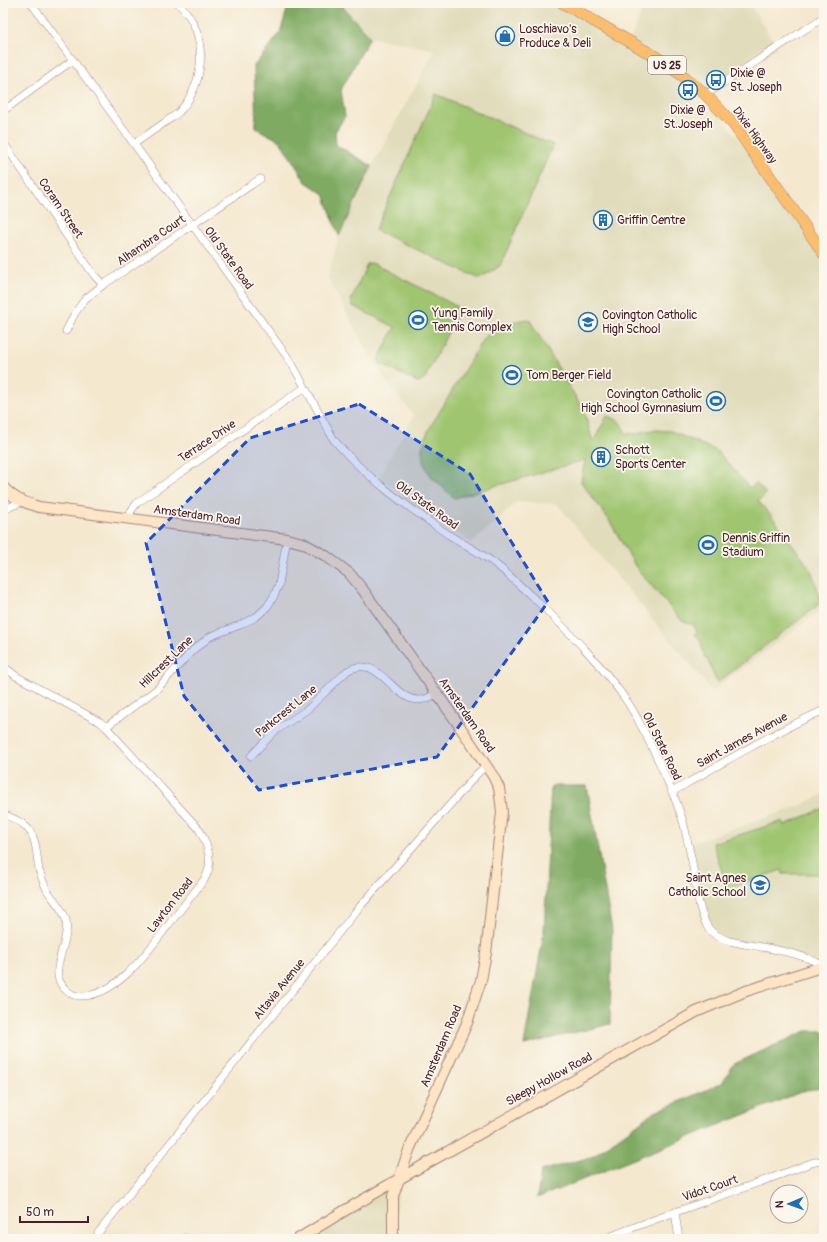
<svg xmlns="http://www.w3.org/2000/svg" width="827" height="1242" font-family="Pangolin,sans-serif">
	<style>
		.built { fill: #e1dcbb }
		.green { fill: #9fc56f; stroke: #74724d }
		.forest { fill: #7faa62; stroke: #646446 }
		.lines { fill: none; stroke-linecap: round; stroke-linejoin: round }
		.street-casing { stroke: #9f847d; stroke-width: 8 }
		.secondary-casing { stroke: #9f847d; stroke-width: 12 }
		.primary-casing { stroke: #9f847d; stroke-width: 12 }
		.street { stroke: #fff; stroke-width: 7 }
		.secondary { stroke: #fde5c5; stroke-width: 10 }
		.primary { stroke: #fbbd6e; stroke-width: 11 }
		.marked { fill: #1d4ed8; fill-opacity: 0.2; stroke: #1d4ed8; stroke-width: 3; stroke-dasharray: 8 5; stroke-linejoin: round }
		.labels { text-anchor: middle; stroke-width: 3.5; stroke-linejoin: round; paint-order: stroke }
		.shield { fill: #fbf7ec; stroke: #7f6065; stroke-width: 1 }
		.shield-label { font-size: 11px; font-weight: bold; fill: #4a1f2b }
		.poi-label { font-size: 12px; fill: #4a1f2b; stroke: #fbf7ec; text-anchor: start }
		.street-label { font-size: 12px; fill: #4a1f2b; stroke: #fbf7ec }
	</style>
	<rect width="100%" height="100%" fill="#fbf7ec"/>
	<filter id="ink" filterUnits="userSpaceOnUse"><feTurbulence type="fractalNoise" baseFrequency=".025" numOctaves="2"/><feDisplacementMap in="SourceGraphic" scale="8" xChannelSelector="R" yChannelSelector="G"/><feConvolveMatrix kernelMatrix="1 2 1 2 8 2 1 2 1" color-interpolation-filters="sRGB"/></filter>
	<filter id="wash" filterUnits="userSpaceOnUse"><feTurbulence type="fractalNoise" baseFrequency=".012" numOctaves="4" result="noise"/><feDisplacementMap in="SourceGraphic" scale="16" xChannelSelector="R" yChannelSelector="G"/><feGaussianBlur stdDeviation="0.9" result="paint"/><feColorMatrix in="noise" values="0 0 0 0 0 0 0 0 0 0 0 0 0 0 0 0 0 1.4 0 .05"/><feComposite in="paint" operator="in"/></filter>
	<g filter="url(#wash)">
		<rect width="100%" height="100%" fill="#f4e8cf"/>
		<g class="built">
			<path d="M 345,3 L 563,3 L 629,42 L 645,3 L 749,3 L 777,47 L 706,95 L 824,254 L 824,608 L 712,691 L 557,504 L 517,502 L 472,543 L 449,529 L 417,506 L 379,476 L 414,416 L 376,367 L 328,278 L 339,236 L 372,166 L 435,50 L 370,37 L 343,6 Z"/>
			<path d="M 824,794 L 824,966 L 815,961 L 729,941 L 708,928 L 688,844 L 800,806 Z"/>
			<path d="M 399,1179 L 393,1239 L 298,1239 Z"/>
		</g>
		<g class="green">
			<path d="M 436,94 L 553,145 L 500,266 L 480,279 L 375,230 Z"/>
			<path d="M 372,263 L 456,306 L 458,313 L 424,380 L 417,382 L 381,364 L 378,360 L 395,327 L 353,306 L 351,300 L 367,264 Z"/>
			<path d="M 529,319 L 584,411 L 593,442 L 607,416 L 619,421 L 626,433 L 636,434 L 645,431 L 655,430 L 671,431 L 717,451 L 750,488 L 756,483 L 766,494 L 758,501 L 774,519 L 811,570 L 822,602 L 717,683 L 707,658 L 705,658 L 700,640 L 695,634 L 697,632 L 694,625 L 682,621 L 637,569 L 609,520 L 581,482 L 585,460 L 454,498 L 431,476 L 423,462 L 422,449 L 428,431 L 483,339 L 503,323 Z"/>
			<path d="M 824,808 L 824,874 L 783,874 L 782,870 L 727,888 L 713,843 L 783,821 L 785,825 Z"/>
		</g>
		<g class="forest">
			<path d="M 289,3 L 345,3 L 343,7 L 370,37 L 341,90 L 345,116 L 335,132 L 336,145 L 372,166 L 339,236 L 324,194 L 306,182 L 280,141 L 256,128 L 254,66 L 280,33 Z"/>
			<path d="M 610,3 L 645,3 L 643,7 C 629,9 623,9 610,3 Z"/>
			<path d="M 551,786 L 587,786 L 612,930 L 610,1024 L 524,1045 L 544,932 Z"/>
			<path d="M 806,1031 L 824,1031 L 824,1088 L 806,1090 L 537,1198 L 541,1171 L 591,1157 L 655,1112 L 722,1083 L 734,1064 Z"/>
			<path d="M 186,1231 L 192,1239 L 171,1239 Z"/>
		</g>
	</g>
	<g filter="url(#ink)">
		<g class="lines">
			<g class="street-casing">
				<g id="street">
					<path d="M 31,3 L 134,144 L 291,362 L 334,440 C 366,478 408,507 449,535 C 464,544 480,553 494,563 C 510,575 524,590 539,603 C 570,633 601,664 626,700 C 640,720 649,742 660,764 C 669,785 680,807 685,829 C 687,840 690,851 692,862 C 696,883 697,907 707,926 C 711,934 721,938 729,941 C 757,947 800,951 823,966"/>
					<path d="M 706,95 L 714,89 L 824,17"/>
					<path d="M 3,111 L 73,60"/>
					<path d="M 3,142 L 67,236 L 94,275 L 103,285"/>
					<path d="M 134,144 C 144,137 154,130 164,123 C 169,119 175,116 179,112 C 201,88 207,52 193,23 C 189,15 184,9 178,3"/>
					<path d="M 66,331 L 75,313 L 85,299 L 103,285 L 260,179"/>
					<path d="M 3,510 L 21,502"/>
					<path d="M 129,518 L 131,511 L 137,503 L 304,388"/>
					<path d="M 3,666 L 16,676 L 100,722 L 106,727 L 199,829 C 208,845 215,864 204,880 C 191,896 179,912 166,928 C 147,953 115,998 79,996 C 71,996 62,988 59,980 C 53,964 70,939 66,920 C 63,908 53,900 47,890 C 44,884 41,876 39,870 C 36,855 38,836 24,825 C 19,820 10,817 3,814"/>
					<path d="M 106,727 L 157,689 L 193,650 L 211,636 L 240,625 L 256,617 L 267,607 L 274,596 L 279,584 L 287,539"/>
					<path d="M 251,756 L 274,732 L 308,709 L 347,671 C 382,651 394,708 425,699 C 429,698 433,695 436,693"/>
					<path d="M 672,792 C 722,763 771,734 824,710"/>
					<path d="M 675,1212 L 679,1239"/>
					<path d="M 98,1233 L 357,910 L 477,774 L 487,765"/>
					<path d="M 604,1239 C 672,1211 743,1190 811,1163 L 824,1160"/>
				</g>
			</g>
			<g class="secondary-casing">
				<g id="secondary">
					<path d="M 3,487 C 15,500 24,502 39,507 L 287,539 L 303,543 L 326,556 L 349,573 L 363,590 L 452,715 L 493,776 L 499,788 L 502,812 L 486,953 L 481,980 L 467,1023 L 409,1150 L 399,1179 L 393,1196 L 393,1239"/>
					<path d="M 298,1239 L 344,1211 L 399,1179 L 696,1012 L 746,991 L 824,966"/>
				</g>
			</g>
			<g class="primary-casing">
				<path id="primary" d="M 563,3 L 656,57 L 686,78 L 706,95 L 734,125 L 824,254"/>
			</g>
			<use href="#street" class="street"/>
			<use href="#secondary" class="secondary"/>
			<use href="#primary" class="primary"/>
		</g>
	</g>
	<path class="marked" d="M 359,404 L 470,474 L 548,602 L 437,757 L 259,790 L 184,696 L 146,543 L 250,438 Z"/>
	<defs>
		<g id="shop-ring" transform="scale(1)"><circle r="9.5" fill="#fbf7ec" stroke="#1f6fb2" stroke-width="1.5"/><path d="M-5-2.5h2.3a2.7 3.5 0 0 1 5.4 0H5L5.5 6h-11ZM-1.5-2.5h3a1.5 2.3 0 0 0-3 0Z" fill="#1f6fb2"/></g>
		<g id="bus-ring" transform="scale(1)"><circle r="9.5" fill="#fbf7ec" stroke="#1f6fb2" stroke-width="1.5"/><path d="M-5-6H5V4H4V6H2V4H-2V6H-4V4H-5ZM-3.5-4V0h7V-4ZM-3.5 1.2v1.5H-2V1.2ZM2 1.2v1.5H3.5V1.2Z" fill="#1f6fb2"/></g>
		<g id="building-ring" transform="scale(1)"><circle r="9.5" fill="#fbf7ec" stroke="#1f6fb2" stroke-width="1.5"/><path d="M-4-6H4V6H1V3H-1V6H-4ZM-2.5-4.3h1.7v1.8h-1.7ZM.8-4.3h1.7v1.8H.8ZM-2.5-1h1.7V.8h-1.7ZM.8-1h1.7V.8H.8Z" fill="#1f6fb2"/></g>
		<g id="stadium-ring" transform="scale(1)"><circle r="9.5" fill="#fbf7ec" stroke="#1f6fb2" stroke-width="1.5"/><path d="M0-5a6.5 5 0 1 0 0 10a6.5 5 0 1 0 0-10ZM-3.5-1.8h7v3.6h-7Z" fill="#1f6fb2"/></g>
		<g id="school-ring" transform="scale(1)"><circle r="9.5" fill="#fbf7ec" stroke="#1f6fb2" stroke-width="1.5"/><path d="M0-5L7-2L0 1L-7-2ZM-4 1L0 2.5L4 1V4Q0 6-4 4Z" fill="#1f6fb2"/></g>
	</defs>
	<g fill-rule="evenodd">
		<use href="#shop-ring" x="505" y="36"/>
		<use href="#bus-ring" x="716" y="80"/>
		<use href="#bus-ring" x="688" y="90"/>
		<use href="#building-ring" x="603" y="220"/>
		<use href="#stadium-ring" x="418" y="320"/>
		<use href="#school-ring" x="588" y="322"/>
		<use href="#stadium-ring" x="512" y="375"/>
		<use href="#stadium-ring" x="716" y="401"/>
		<use href="#building-ring" x="601" y="457"/>
		<use href="#stadium-ring" x="708" y="545"/>
		<use href="#school-ring" x="760" y="885"/>
	</g>
	<g class="labels">
		<rect class="shield" x="648" y="56" width="38" height="18" rx="3"/>
		<g class="shield-label">
			<text x="667" y="69">US 25</text>
		</g>
		<g class="poi-label">
			<text x="519" y="33">Loschiavo's<tspan x="519" dy="14">Produce &amp; Deli</tspan></text>
			<text x="730" y="77">Dixie @<tspan x="730" dy="14">St. Joseph</tspan></text>
			<text x="688" y="114" text-anchor="middle">Dixie @<tspan x="688" dy="14">St.Joseph</tspan></text>
			<text x="617" y="224">Griffin Centre</text>
			<text x="432" y="317">Yung Family<tspan x="432" dy="14">Tennis Complex</tspan></text>
			<text x="602" y="319">Covington Catholic<tspan x="602" dy="14">High School</tspan></text>
			<text x="526" y="379">Tom Berger Field</text>
			<text x="702" y="398" text-anchor="end">Covington Catholic<tspan x="702" dy="14">High School Gymnasium</tspan></text>
			<text x="615" y="454">Schott<tspan x="615" dy="14">Sports Center</tspan></text>
			<text x="722" y="542">Dennis Griffin<tspan x="722" dy="14">Stadium</tspan></text>
			<text x="746" y="882" text-anchor="end">Saint Agnes<tspan x="746" dy="14">Catholic School</tspan></text>
		</g>
		<g class="street-label">
			<text transform="translate(755 135) rotate(54)" y="4">Dixie Highway</text>
			<text transform="translate(61 208) rotate(56)" y="4">Coram Street</text>
			<text transform="translate(151 240) rotate(-34)" y="4">Alhambra Court</text>
			<text transform="translate(229 258) rotate(54)" y="4">Old State Road</text>
			<text transform="translate(207 441) rotate(-34)" y="4">Terrace Drive</text>
			<text transform="translate(427 505) rotate(36)" y="4">Old State Road</text>
			<text transform="translate(197 515) rotate(8)" y="4">Amsterdam Road</text>
			<text transform="translate(166 662) rotate(-44)" y="4">Hillcrest Lane</text>
			<text transform="translate(286 711) rotate(-39)" y="4">Parkcrest Lane</text>
			<text transform="translate(467 715) rotate(55)" y="4">Amsterdam Road</text>
			<text transform="translate(742 740) rotate(-29)" y="4">Saint James Avenue</text>
			<text transform="translate(662 746) rotate(64)" y="4">Old State Road</text>
			<text transform="translate(170 905) rotate(-52)" y="4">Lawton Road</text>
			<text transform="translate(279 989) rotate(-51)" y="4">Altavia Avenue</text>
			<text transform="translate(441 1046) rotate(-67)" y="4">Amsterdam Road</text>
			<text transform="translate(549 1079) rotate(-29)" y="4">Sleepy Hollow Road</text>
			<text transform="translate(710 1188) rotate(-19)" y="4">Vidot Court</text>
		</g>
	</g>
	<rect width="827" height="1242" fill="none" stroke="#fbf7ec" stroke-width="16"/>
	<g transform="translate(789 1204) rotate(268)"><circle r="19" fill="#fbf7ec" stroke="#b4a19f"/>
	<path d="M0-3L7 15L0 10L-7 15Z" fill="#1f6fb2"/>
	<text y="-6" font-size="11" font-weight="bold" text-anchor="middle" fill="#4a1f2b">N</text>
	</g>
	<path d="M20 1216v6h68v-6" fill="none" stroke="#4a1f2b" stroke-width="2"/>
	<text x="26" y="1216" font-size="12" fill="#4a1f2b" stroke="#fbf7ec" stroke-width="3" paint-order="stroke">50 m</text>
</svg>
